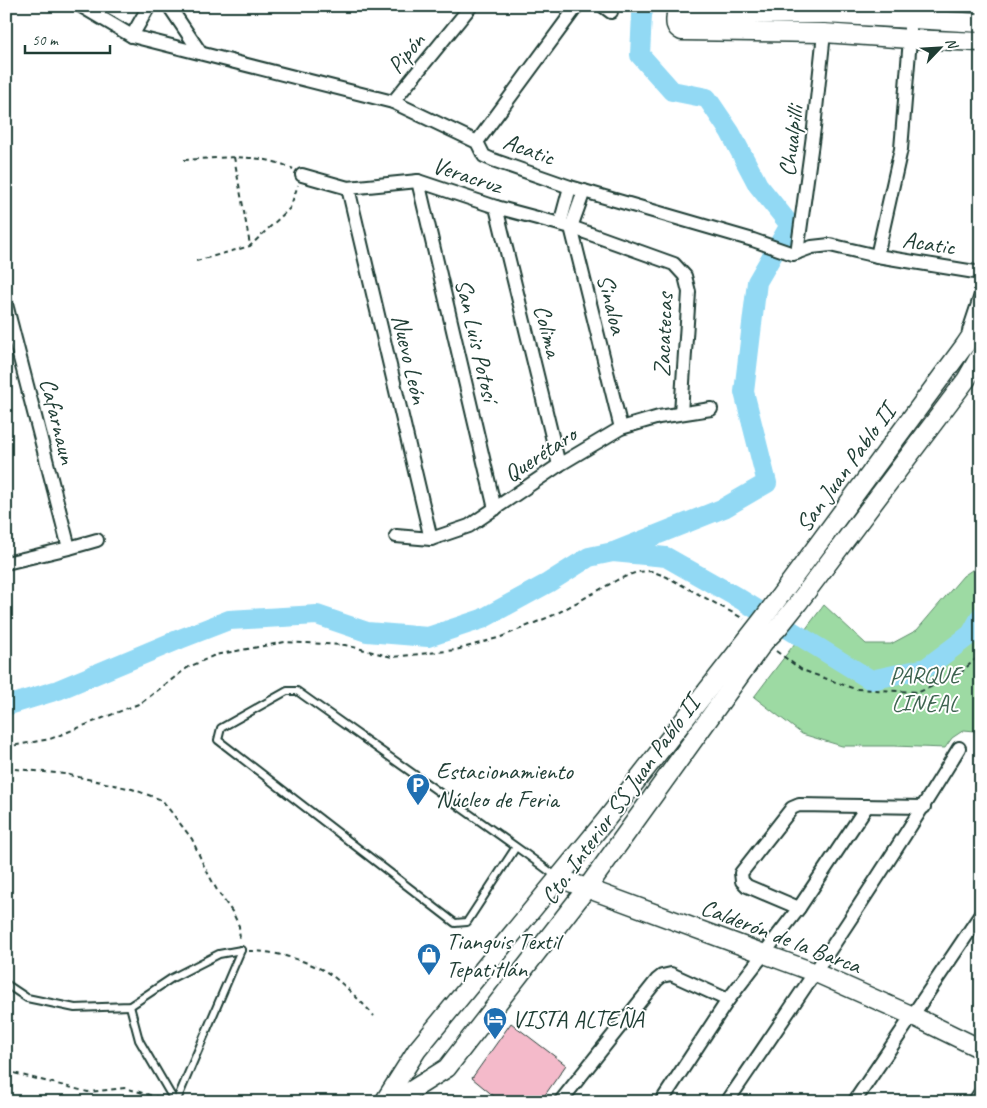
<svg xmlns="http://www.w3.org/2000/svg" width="987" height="1108" font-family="Caveat,sans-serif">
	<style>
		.green { fill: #9ddaa3; stroke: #5e8c6c }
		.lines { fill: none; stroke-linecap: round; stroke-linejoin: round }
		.river { stroke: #92d9f4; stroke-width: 20 }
		.building { fill: #f4baca; stroke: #1f3d34 }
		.lane-casing { stroke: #1f3d34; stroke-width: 10 }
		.street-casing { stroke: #1f3d34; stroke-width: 16 }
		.secondary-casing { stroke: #1f3d34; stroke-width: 21 }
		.path { stroke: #1f3d34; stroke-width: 2; stroke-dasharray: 5 4; stroke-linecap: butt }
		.lane { stroke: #fff; stroke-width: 6 }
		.street { stroke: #fff; stroke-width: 12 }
		.secondary { stroke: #fff; stroke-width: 18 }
		.labels { text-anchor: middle; stroke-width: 4; stroke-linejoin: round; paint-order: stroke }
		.street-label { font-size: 24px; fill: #1f3d34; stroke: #fff }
		.park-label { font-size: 24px; fill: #3e6450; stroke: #fff }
		.poi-label { font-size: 24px; fill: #1f3d34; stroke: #fff; text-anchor: start }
	</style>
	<rect width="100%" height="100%" fill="#fff"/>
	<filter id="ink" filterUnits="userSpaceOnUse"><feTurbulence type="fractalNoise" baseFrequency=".02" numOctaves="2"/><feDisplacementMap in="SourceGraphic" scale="10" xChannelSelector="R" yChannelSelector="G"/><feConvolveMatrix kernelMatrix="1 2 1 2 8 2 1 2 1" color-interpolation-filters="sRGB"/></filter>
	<g filter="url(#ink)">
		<path class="green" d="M 981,564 L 981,738 L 975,731 L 964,730 L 952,738 L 945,748 L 894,746 L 842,746 L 802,734 L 754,697 L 824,605 L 866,644 L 891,644 L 917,630 L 963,576 Z"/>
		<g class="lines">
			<g class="river">
				<path d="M 616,551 L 724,508 L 767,483 L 744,392 L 757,282 L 790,225 L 758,185 L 730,132 L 707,98 L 672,91 L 640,55 L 642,14 L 645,6"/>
				<path d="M 6,706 L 58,690 L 180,639 L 229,620 L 317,615 L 367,632 L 428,637 L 482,619 L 548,583 L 589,557 L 613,552 L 666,557 L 740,599 L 871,680 L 926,668 L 971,634 L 981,616"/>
			</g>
		</g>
		<path class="building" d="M 511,1023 L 566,1065 L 540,1102 L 501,1102 L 472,1078 Z"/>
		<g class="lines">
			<g class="lane-casing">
				<g id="lane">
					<path d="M 516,847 L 467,922 L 455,923 L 218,740 L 221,728 L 287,691 L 297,691 L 526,854 L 557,877"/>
					<path d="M 6,984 L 27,998 L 75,1008 L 130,1006 L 172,978 L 219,954 L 241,950"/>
					<path d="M 130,1006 L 139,1040 L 175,1102"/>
					<path d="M 176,1102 L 241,950"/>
				</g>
			</g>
			<g class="street-casing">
				<g id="street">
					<path d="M 81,6 L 132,36 L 393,102 L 477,142 L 484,156 L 493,160 L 570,187 L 753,240 L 793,254 L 812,247 L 830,245 L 877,256 L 981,273"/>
					<path d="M 169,6 L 200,52"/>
					<path d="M 603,6 L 611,12"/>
					<path d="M 132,36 L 149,6"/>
					<path d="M 393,102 L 471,6"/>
					<path d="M 477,142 L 577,6"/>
					<path d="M 302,175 L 348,188 L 418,181 L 496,207 L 571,227 L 674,264 L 685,276 L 689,292 L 681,413"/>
					<path d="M 418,181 L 495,509"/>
					<path d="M 348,188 L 431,539"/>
					<path d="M 584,191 L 571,227 L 621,428"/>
					<path d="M 496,207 L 559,465"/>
					<path d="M 560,224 L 570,187"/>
					<path d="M 797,253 L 814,128 L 824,33"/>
					<path d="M 877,256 L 901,149 L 910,39 L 910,6"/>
					<path d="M 6,304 L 69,548"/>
					<path d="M 969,331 L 981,295"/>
					<path d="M 396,536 L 431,539 L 469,526 L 559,465 L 621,428 L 659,417 L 711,409"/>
					<path d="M 6,563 L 69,548 L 97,540"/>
					<path d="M 799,908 L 747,886 L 742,881 L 741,873 L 792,808 L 799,805 L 924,807"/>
					<path d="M 560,1102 L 657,980 L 662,976 L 671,974 L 728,1000"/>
					<path d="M 661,1102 L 728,1000 L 799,908 L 867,806"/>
					<path d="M 727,1102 C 807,985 886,868 959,748"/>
					<path d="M 854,1102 L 981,914"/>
					<path d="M 974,1102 L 981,1092"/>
				</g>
			</g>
			<g class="secondary-casing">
				<g id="secondary">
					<path d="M 981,23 L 825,14 L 676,14 C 675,22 674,27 682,31 L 824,33 L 910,39 L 981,42"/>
					<path d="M 559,878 L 816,973 L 913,1016 L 981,1049"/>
					<path d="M 384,1102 L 417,1050 L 605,821 L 763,619 L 965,345 L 981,321"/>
					<path d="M 393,1102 L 447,1068 L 587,888 L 764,642 L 778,628 L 798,603 L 966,380 L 981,354"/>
				</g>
			</g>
			<g class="path">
				<path d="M 234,157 L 250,245"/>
				<path d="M 184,160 C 219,158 260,152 293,169"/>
				<path d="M 196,261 L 250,246 L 290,208 L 298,185"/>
				<path d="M 776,651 L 802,670 L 855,689 L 919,692 L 958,675 L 981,654"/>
				<path d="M 6,747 L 50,739 L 141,703 L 187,668 L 215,655 L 285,642 L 345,645 L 392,657 L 456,650 L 501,637 L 556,614 L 617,580 L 637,572 L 651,571 L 667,577 L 744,619"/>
				<path d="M 6,768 L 65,774 L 132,789 L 162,800 L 192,839 L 204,866 L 218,892 L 233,913 L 239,926 L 240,941"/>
				<path d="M 249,951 C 273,951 301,959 323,970 C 336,976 364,1004 374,1016"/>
				<path d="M 6,1071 L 88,1092 L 125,1088 L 164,1099"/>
			</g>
			<use href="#lane" class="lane"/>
			<use href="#street" class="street"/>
			<use href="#secondary" class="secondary"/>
		</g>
	</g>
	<defs>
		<g id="parking-pin" transform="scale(1.25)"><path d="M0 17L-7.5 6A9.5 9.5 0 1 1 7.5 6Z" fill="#1f6fb2" stroke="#fff"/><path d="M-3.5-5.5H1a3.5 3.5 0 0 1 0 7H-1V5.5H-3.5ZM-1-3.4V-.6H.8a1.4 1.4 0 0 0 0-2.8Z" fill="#fff"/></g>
		<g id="shop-pin" transform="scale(1.25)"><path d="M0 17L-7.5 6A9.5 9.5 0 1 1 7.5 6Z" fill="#1f6fb2" stroke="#fff"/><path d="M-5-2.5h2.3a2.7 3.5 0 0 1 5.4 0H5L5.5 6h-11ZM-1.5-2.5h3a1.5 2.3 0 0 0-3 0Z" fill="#fff"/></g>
		<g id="hotel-pin" transform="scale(1.25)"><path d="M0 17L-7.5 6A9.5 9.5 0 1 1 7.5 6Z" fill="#1f6fb2" stroke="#fff"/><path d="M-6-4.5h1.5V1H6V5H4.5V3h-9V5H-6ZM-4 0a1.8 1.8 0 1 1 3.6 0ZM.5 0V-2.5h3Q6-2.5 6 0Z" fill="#fff"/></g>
	</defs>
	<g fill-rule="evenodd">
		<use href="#parking-pin" x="418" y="785"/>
		<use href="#shop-pin" x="429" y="955"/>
		<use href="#hotel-pin" x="495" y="1019"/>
	</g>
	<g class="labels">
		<g class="street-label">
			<text transform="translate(406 53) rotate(-51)" y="8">Pipón</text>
			<text transform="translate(791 141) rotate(-83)" y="8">Chualpilli</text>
			<text transform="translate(529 149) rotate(20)" y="8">Acatic</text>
			<text transform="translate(467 175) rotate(18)" y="8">Veracruz</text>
			<text transform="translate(929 243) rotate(9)" y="8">Acatic</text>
			<text transform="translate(612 304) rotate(76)" y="8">Sinaloa</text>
			<text transform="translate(548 331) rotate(76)" y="8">Colima</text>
			<text transform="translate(663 335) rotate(-88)" y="8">Zacatecas</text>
			<text transform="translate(477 340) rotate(77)" y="8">San Luis Potosí</text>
			<text transform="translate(410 359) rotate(77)" y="8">Nuevo León</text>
			<text transform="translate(58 421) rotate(76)" y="8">Cafarnaun</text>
			<text transform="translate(540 454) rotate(-33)" y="8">Querétaro</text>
			<text transform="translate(845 468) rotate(-54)" y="8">San Juan Pablo II</text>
			<text transform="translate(620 800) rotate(-54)" y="8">Cto. Interior SS Juan Pablo II</text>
			<text transform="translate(781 936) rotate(21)" y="8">Calderón de la Barca</text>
		</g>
		<g class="park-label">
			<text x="925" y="683">PARQUE<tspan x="925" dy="28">LINEAL</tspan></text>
		</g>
		<g class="poi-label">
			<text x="436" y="779">Estacionamiento<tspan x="436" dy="28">Núcleo de Feria</tspan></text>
			<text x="446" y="949">Tianguis Textil<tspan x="446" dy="28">Tepatitlán</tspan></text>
			<text x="512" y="1027">VISTA ALTEÑA</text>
		</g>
	</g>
	<rect width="987" height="1108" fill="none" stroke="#fff" stroke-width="25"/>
	<rect x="12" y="12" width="962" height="1083" fill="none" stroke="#1f3d34" stroke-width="2" filter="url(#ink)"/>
	<g transform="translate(940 48) rotate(65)" stroke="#ffffff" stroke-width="4" paint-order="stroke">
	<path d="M0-4L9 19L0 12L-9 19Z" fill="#1f3d34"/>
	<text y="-8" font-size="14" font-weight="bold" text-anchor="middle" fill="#1f3d34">N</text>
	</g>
	<path d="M25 45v8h85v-8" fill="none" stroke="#1f3d34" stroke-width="2.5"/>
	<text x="32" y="45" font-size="15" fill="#1f3d34" stroke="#ffffff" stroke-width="4" paint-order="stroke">50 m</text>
</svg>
